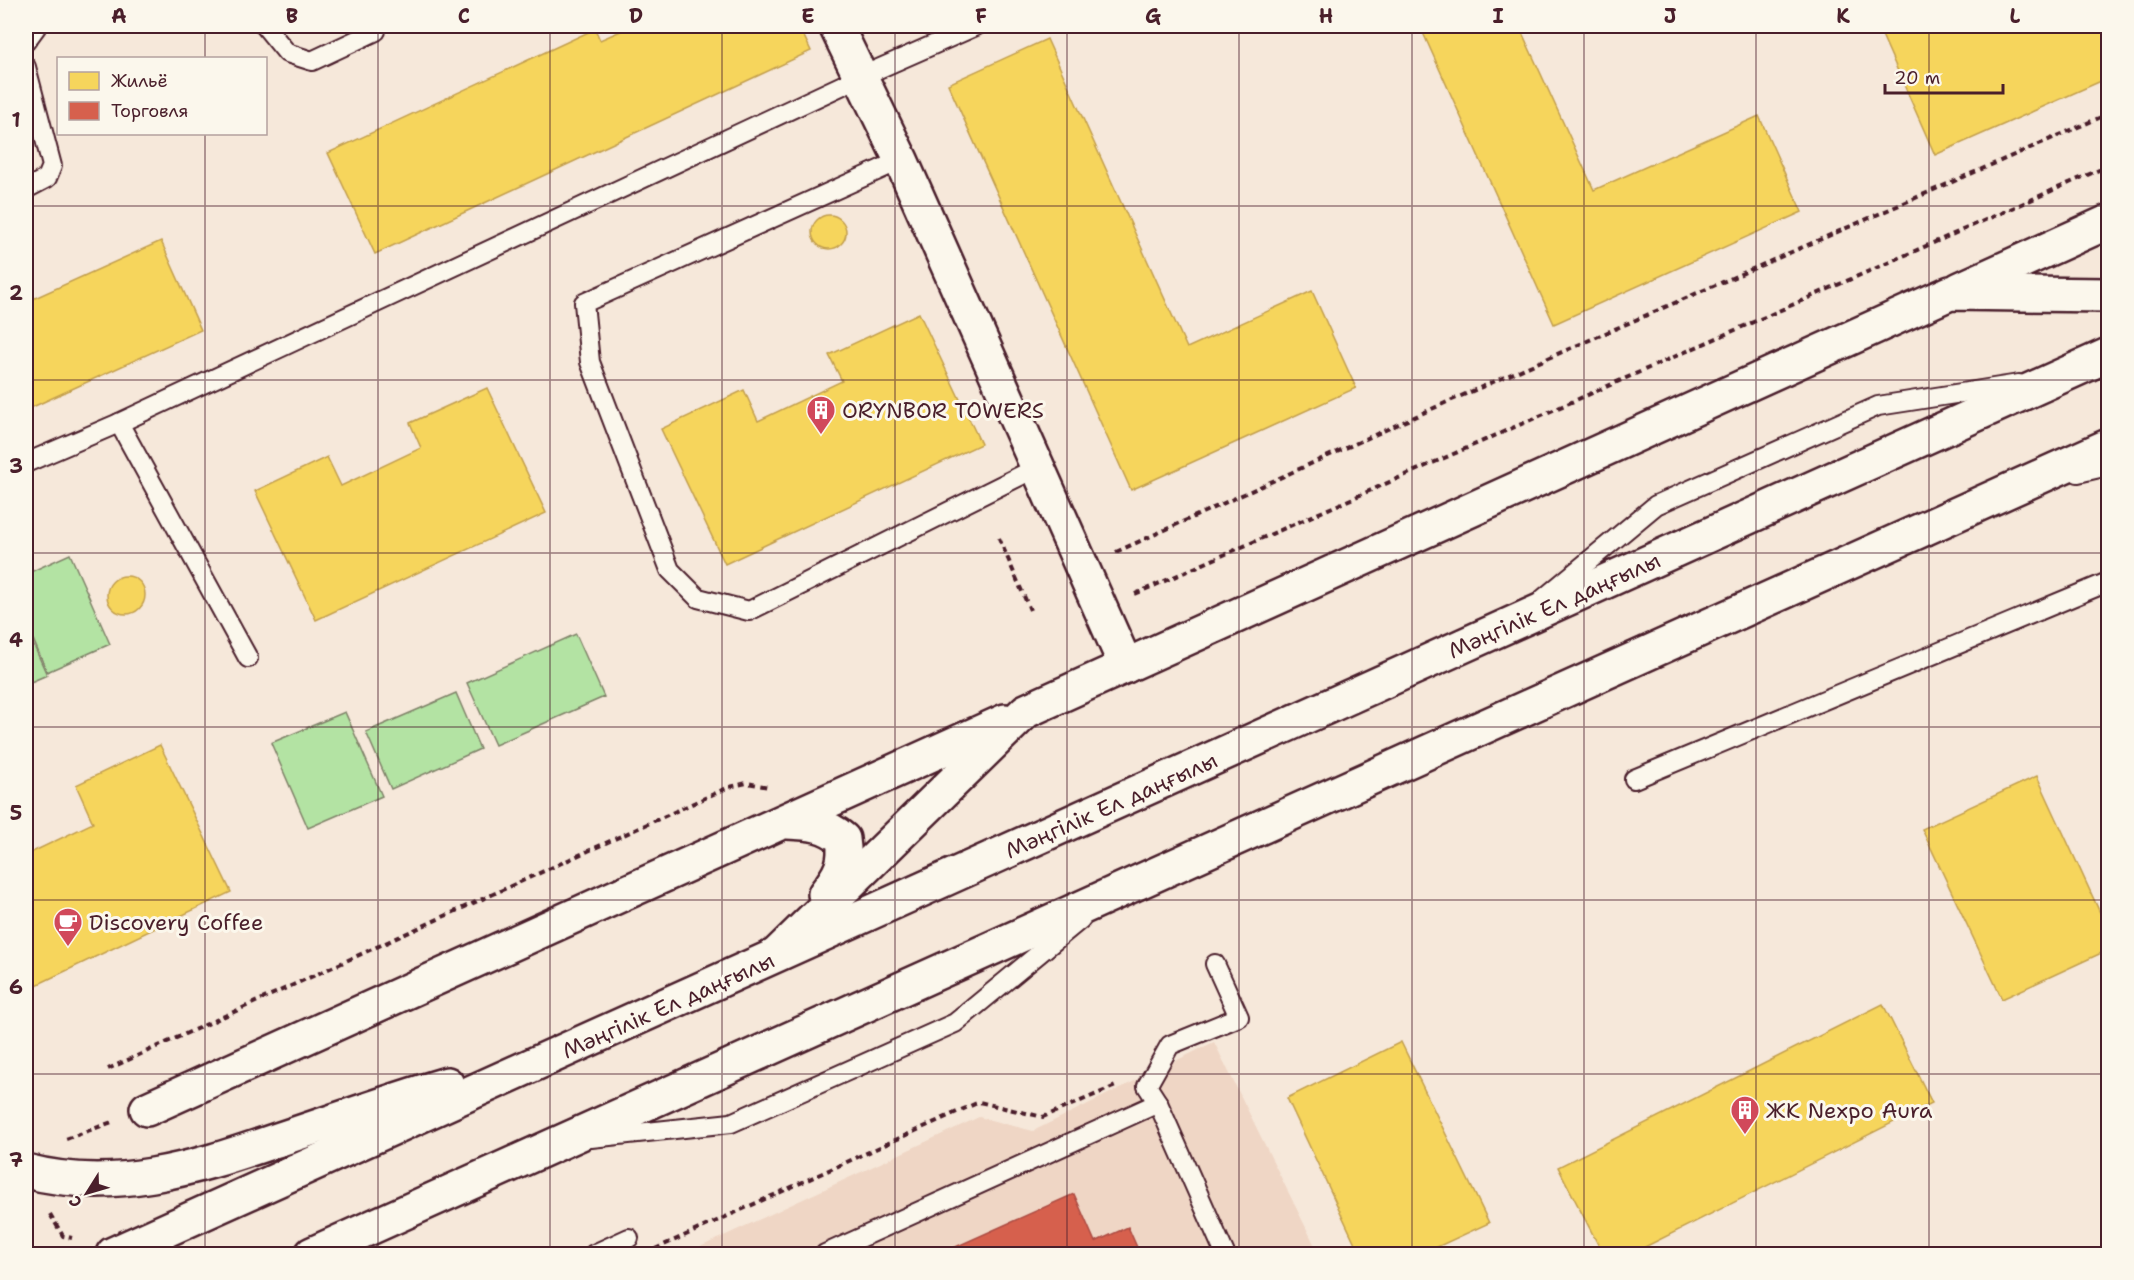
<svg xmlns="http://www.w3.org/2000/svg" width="2134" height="1280" font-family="'Shantell Sans',sans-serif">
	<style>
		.built { fill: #efd6c5 }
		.green { fill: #b3e3a3; stroke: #7e8167; stroke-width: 1.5 }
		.homes { fill: #f6d55c; stroke: #c29e4d; stroke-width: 1.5 }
		.shops { fill: #d6604d; stroke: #ac4c43; stroke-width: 1.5 }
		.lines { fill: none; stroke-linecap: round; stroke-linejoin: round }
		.service-casing { stroke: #4a1f2b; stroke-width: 22 }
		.minor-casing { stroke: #4a1f2b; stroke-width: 38 }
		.secondary-casing { stroke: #4a1f2b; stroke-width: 38 }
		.path { stroke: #4a1f2b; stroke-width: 4; stroke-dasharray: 6 4.5; stroke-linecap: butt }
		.service { stroke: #fbf7ec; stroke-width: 18 }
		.minor { stroke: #fbf7ec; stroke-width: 33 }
		.secondary { stroke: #fbf7ec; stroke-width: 33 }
		.grid { fill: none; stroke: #4a1f2b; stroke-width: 1.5; stroke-opacity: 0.55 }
		.labels { text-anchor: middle; stroke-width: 6; stroke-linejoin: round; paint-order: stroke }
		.poi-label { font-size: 22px; fill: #4a1f2b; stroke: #fbf7ec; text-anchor: start }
		.street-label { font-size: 22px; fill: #4a1f2b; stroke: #fbf7ec }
		.neatline { fill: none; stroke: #4a1f2b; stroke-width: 2 }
		.grid-label { font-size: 20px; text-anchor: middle; font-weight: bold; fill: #4a1f2b }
	</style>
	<rect width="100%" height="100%" fill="#f6e8da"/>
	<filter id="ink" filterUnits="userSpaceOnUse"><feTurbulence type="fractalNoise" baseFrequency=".0167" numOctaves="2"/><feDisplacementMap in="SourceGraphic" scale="12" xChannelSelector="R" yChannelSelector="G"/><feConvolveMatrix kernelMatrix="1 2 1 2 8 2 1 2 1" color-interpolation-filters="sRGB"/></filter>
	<g filter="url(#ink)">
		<path class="built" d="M 1214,1042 L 1319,1254 L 685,1254 L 979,1117 L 1033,1131 Z"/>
		<g class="green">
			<path d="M 70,554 L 110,644 L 47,672 L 26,623 L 26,574 Z"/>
			<path d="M 26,628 L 47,675 L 26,684 Z"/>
			<path d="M 576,634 L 604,697 L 495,745 L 467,683 Z"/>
			<path d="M 456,693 L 480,749 L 391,789 L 366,732 Z"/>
			<path d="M 345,712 L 382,796 L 308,828 L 271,743 Z"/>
		</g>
		<g class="homes">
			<path d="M 632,26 L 799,26 L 811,51 L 375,254 L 328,153 L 595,29 L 600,40 Z"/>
			<path d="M 1420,26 L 1519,26 L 1594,190 L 1759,116 L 1802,212 L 1554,324 Z"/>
			<path d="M 1878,26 L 2108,26 L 2108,78 L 1935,155 Z"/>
			<path d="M 1047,39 L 1187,348 L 1312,291 L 1356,388 L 1131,490 L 948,84 Z"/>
			<circle cx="829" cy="232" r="17"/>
			<path d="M 161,241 L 201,330 L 26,410 L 26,302 Z"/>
			<path d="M 919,313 L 981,444 L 725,564 L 661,429 L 744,390 L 758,421 L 842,381 L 829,355 Z"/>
			<path d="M 487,388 L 546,513 L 316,620 L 255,491 L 327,457 L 341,486 L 421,448 L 410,423 Z"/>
			<circle cx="126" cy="595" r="19"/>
			<path d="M 160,745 L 231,892 L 26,990 L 26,855 L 93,823 L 76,785 Z"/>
			<path d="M 2037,776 L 2108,930 L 2108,950 L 2002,999 L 1922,829 Z"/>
			<path d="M 1883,1004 L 1932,1103 L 1631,1254 L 1603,1254 L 1558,1167 Z"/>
			<path d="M 1401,1042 L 1489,1223 L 1422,1254 L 1360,1254 L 1287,1098 Z"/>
		</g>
		<g class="shops">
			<path d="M 1074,1194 L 1095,1242 L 1128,1227 L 1140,1254 L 956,1254 L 953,1248 Z"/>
			<path d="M 953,1248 L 956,1254 L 939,1254 Z"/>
		</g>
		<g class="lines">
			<g class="service-casing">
				<g id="service">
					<path d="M 265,26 L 287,53 L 312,61 L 376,31"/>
					<path d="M 26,41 L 37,26"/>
					<path d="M 26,67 L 52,166 L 47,178 L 26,189"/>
					<path d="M 901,160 L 584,303 L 590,362 L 670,570 L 698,598 L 749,611 L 1038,467"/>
					<path d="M 119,423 L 860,77 L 976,26"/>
					<path d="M 26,463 L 119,423 L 248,658"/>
					<path d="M 2078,473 L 2108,466"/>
					<path d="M 1543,599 L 1656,505 L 1878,406 L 2019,384"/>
					<path d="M 1634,779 L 2108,582"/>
					<path d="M 1215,964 L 1239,1017 L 1170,1045 L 1147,1086 L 1158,1103 L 1225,1254"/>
					<path d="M 591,1138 L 731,1123 L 955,1023 L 1081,919"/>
					<path d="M 594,1254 L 629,1238"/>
					<path d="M 825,1254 L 1158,1103"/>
				</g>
			</g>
			<g class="minor-casing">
				<g id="minor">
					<path d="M 836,26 L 901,160 L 1126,666"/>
					<path d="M 1960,289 L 2108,222"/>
					<path d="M 784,822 C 808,823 825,823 843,839 C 847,863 840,875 825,894"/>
					<path d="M 778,953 L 1026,711 L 1950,293 L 2108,295"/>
					<path d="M 147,1109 L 1005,721"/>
				</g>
			</g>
			<g class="secondary-casing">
				<g id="secondary">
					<path d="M 26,1171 C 113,1194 192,1169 274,1141 C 332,1122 389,1101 447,1084"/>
					<path d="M 113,1254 L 2108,355"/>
					<path d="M 312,1254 L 2108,446"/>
				</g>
			</g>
			<g class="path">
				<path d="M 999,538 L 1030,610"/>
				<path d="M 1116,552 L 1445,403 L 2108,114"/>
				<path d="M 1135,594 L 2108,166"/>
				<path d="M 108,1069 L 729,787 L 747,783 L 769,787"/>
				<path d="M 66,1139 L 112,1122"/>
				<path d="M 50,1214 L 63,1236 L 72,1238"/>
				<path d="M 655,1249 L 979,1102 L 1043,1117 L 1118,1085"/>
			</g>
			<use href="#service" class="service"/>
			<use href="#minor" class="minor"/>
			<use href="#secondary" class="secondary"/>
		</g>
	</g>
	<path class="grid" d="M 205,26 L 205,58M 378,26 L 378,1254M 550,26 L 550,1254M 722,26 L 722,1254M 895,26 L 895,1254M 1067,26 L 1067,1254M 1239,26 L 1239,1254M 1412,26 L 1412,1254M 1584,26 L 1584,1254M 1756,26 L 1756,1254M 1929,26 L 1929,1254M 205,134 L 205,1254M 26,206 L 2108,206M 26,380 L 2108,380M 26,553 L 2108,553M 26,727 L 2108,727M 26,900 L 2108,900M 26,1074 L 2108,1074"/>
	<defs>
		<g id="building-pin" transform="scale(1.5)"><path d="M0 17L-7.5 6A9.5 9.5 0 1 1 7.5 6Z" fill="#d1495b" stroke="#fbf7ec"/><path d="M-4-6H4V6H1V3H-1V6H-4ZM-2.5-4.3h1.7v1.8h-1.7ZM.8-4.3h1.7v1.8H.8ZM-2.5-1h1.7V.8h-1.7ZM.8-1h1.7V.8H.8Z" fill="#fff"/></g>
		<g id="cafe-pin" transform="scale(1.5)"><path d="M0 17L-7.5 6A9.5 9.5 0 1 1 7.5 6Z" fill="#d1495b" stroke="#fbf7ec"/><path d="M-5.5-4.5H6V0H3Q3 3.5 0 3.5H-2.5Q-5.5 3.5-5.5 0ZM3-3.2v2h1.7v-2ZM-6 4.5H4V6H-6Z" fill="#fff"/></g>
	</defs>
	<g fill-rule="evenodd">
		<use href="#building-pin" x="821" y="410"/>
		<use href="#cafe-pin" x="68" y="922"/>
		<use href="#building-pin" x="1745" y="1110"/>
	</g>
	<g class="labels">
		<g class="poi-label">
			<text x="842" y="418">ORYNBOR TOWERS</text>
			<text x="89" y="930">Discovery Coffee</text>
			<text x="1766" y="1118">ЖК Nexpo Aura</text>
		</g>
		<g class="street-label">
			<text transform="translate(1554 605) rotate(-24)" y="8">Мәңгілік Ел даңғылы</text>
			<text transform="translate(1111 805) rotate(-24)" y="8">Мәңгілік Ел даңғылы</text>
			<text transform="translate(668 1005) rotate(-24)" y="8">Мәңгілік Ел даңғылы</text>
		</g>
	</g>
	<rect width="2134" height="1280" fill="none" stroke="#fbf7ec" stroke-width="66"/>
	<rect x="57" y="57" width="210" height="78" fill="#fbf7ec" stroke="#b4a19f" stroke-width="1.5"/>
	<rect x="69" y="72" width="30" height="18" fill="#f6d55c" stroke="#b4a19f" stroke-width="1.5"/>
	<text x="111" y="87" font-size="18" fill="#4a1f2b">Жильё</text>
	<rect x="69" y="102" width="30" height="18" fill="#d6604d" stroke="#b4a19f" stroke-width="1.5"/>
	<text x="111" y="117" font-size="18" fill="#4a1f2b">Торговля</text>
	<g transform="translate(87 1193) rotate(233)" stroke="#fbf7ec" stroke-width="4.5" paint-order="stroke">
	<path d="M0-4.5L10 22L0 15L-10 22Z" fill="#4a1f2b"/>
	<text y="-9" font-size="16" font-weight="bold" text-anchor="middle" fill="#4a1f2b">С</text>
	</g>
	<path d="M1885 84v9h118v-9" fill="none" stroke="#4a1f2b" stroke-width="3"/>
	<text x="1894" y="84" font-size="18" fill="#4a1f2b" stroke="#fbf7ec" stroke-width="4.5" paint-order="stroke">20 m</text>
	<rect x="33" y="33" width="2068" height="1214" class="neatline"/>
	<g class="grid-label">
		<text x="119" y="23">A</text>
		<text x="292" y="23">B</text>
		<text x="464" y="23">C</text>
		<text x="636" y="23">D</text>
		<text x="808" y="23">E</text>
		<text x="981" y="23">F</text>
		<text x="1153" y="23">G</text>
		<text x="1326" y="23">H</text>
		<text x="1498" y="23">I</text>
		<text x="1670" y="23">J</text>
		<text x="1843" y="23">K</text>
		<text x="2015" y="23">L</text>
		<text x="16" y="127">1</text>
		<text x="16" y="300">2</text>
		<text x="16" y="473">3</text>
		<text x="16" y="647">4</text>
		<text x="16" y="820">5</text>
		<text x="16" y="994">6</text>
		<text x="16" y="1167">7</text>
	</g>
</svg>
